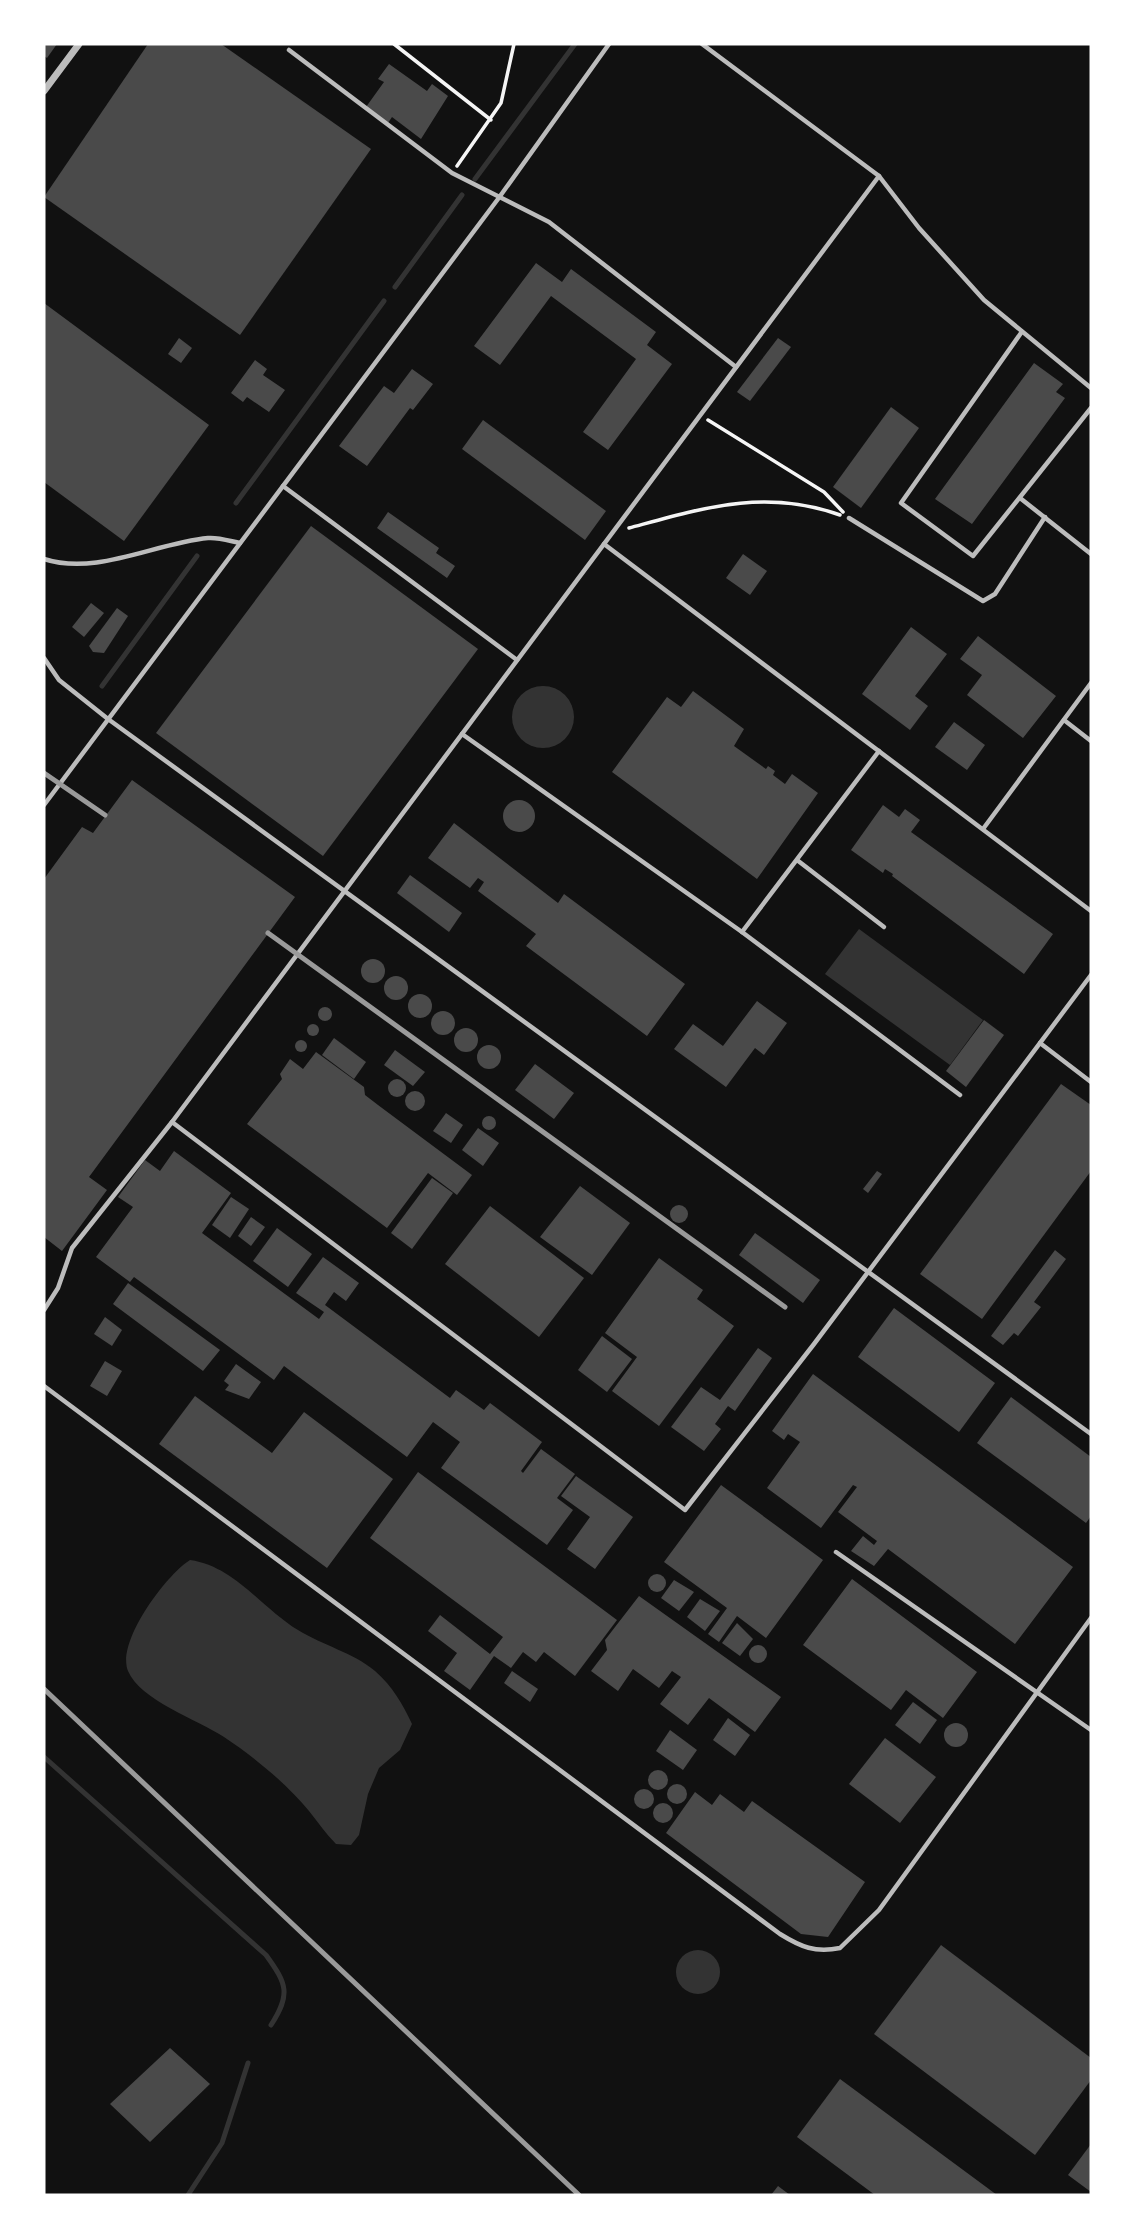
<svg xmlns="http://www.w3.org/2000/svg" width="1135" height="2239" font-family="'PT Sans',sans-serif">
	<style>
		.water { fill: #333 }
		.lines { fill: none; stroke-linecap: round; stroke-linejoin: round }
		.stream { stroke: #333; stroke-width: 5 }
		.building { fill: #4a4a4a }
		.path { stroke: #f5f5f5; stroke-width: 3.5 }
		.service { stroke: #bcbcbc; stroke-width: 4.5 }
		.minor { stroke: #bcbcbc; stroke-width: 7 }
		.rail { stroke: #9a9a9a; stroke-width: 5 }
	</style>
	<rect width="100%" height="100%" fill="#111"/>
	<g class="water">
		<circle cx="543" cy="717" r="31"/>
		<path d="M 859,929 L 983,1020 L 950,1065 L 825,974 Z"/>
		<path d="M 190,1560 C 234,1566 262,1608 298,1630 C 322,1645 354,1653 375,1671 C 393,1687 402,1703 412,1724 L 400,1750 L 379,1768 L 368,1794 L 359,1835 L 351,1845 L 336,1844 C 326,1834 318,1822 309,1811 C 286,1783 254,1757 224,1737 C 198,1720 140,1700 128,1671 C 116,1642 166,1575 190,1560 Z"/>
		<circle cx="698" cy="1972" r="22"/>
	</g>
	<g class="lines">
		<g class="stream">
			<path d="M 475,179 L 575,44"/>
			<path d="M 395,287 L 462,195"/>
			<path d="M 236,503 L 384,301"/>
			<path d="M 102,686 L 197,556"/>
			<path d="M 44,1757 L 266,1955 C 287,1984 291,1994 271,2025"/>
			<path d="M 188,2195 L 222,2143 L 248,2063"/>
		</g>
	</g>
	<g class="building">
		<path d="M 44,44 L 57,44 L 47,58 L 44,56 Z"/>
		<path d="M 148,44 L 221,44 L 371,149 L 240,335 L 44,197 Z"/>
		<path d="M 389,64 L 427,91 L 432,84 L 448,96 L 421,139 L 392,117 L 388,123 L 366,107 L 384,82 L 378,79 Z"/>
		<path d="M 536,263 L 562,282 L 571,269 L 656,332 L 647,345 L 672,364 L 608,450 L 583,432 L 636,359 L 551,296 L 500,365 L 474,346 Z"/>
		<path d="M 44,303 L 209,425 L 124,541 L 44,482 Z"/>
		<path d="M 179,338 L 192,348 L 181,363 L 168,354 Z"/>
		<path d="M 778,338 L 791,347 L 750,401 L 737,392 Z"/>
		<path d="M 255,360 L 267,369 L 263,375 L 285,390 L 269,412 L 247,397 L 243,402 L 231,393 Z"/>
		<path d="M 1034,363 L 1063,384 L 1056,392 L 1065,398 L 972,524 L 935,499 Z"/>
		<path d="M 412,369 L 433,384 L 413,410 L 410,408 L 367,466 L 339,446 L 384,386 L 394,393 Z"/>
		<path d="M 891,407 L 919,428 L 861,508 L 833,487 Z"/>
		<path d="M 483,420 L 606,511 L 585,540 L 462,449 Z"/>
		<path d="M 388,512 L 439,548 L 436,553 L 455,566 L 447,578 L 377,528 Z"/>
		<path d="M 311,526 L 478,649 L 323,856 L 156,733 Z"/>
		<path d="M 743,554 L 767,571 L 750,595 L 726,578 Z"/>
		<path d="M 91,603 L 104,613 L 84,637 L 72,627 Z"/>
		<path d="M 117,608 L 128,616 L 104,653 L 93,652 L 89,646 Z"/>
		<path d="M 911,627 L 947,654 L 915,696 L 928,706 L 910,730 L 862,694 Z"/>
		<path d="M 978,636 L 1056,696 L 1023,738 L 967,695 L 982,675 L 960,659 Z"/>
		<path d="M 693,691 L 744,729 L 734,746 L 766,769 L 768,766 L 775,771 L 773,775 L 785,784 L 792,774 L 818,793 L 757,879 L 612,772 L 667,697 L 681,707 Z"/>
		<path d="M 954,722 L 985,745 L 967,770 L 935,747 Z"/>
		<path d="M 132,780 L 295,897 L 89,1177 L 107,1190 L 62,1251 L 44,1237 L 44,879 L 82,827 L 93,833 Z"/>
		<circle cx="519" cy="816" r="16"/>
		<path d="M 883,805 L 899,817 L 905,809 L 920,820 L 911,832 L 1053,934 L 1024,974 L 892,876 L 893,874 L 885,869 L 883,873 L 851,850 Z"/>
		<path d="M 454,823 L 558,903 L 564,894 L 685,984 L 647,1036 L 526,946 L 536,934 L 478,891 L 484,882 L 478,878 L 470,888 L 428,858 Z"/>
		<path d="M 410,875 L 462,913 L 449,932 L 397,893 Z"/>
		<circle cx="373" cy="971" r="12"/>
		<circle cx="396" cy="988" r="12"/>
		<circle cx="420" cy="1006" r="12"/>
		<path d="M 757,1001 L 787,1023 L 764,1055 L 755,1048 L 726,1087 L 674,1049 L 693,1024 L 723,1046 Z"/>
		<circle cx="325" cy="1014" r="7"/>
		<circle cx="443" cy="1023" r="12"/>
		<path d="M 984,1020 L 1004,1035 L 966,1087 L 946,1071 Z"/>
		<circle cx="313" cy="1030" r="6"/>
		<circle cx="466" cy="1040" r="12"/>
		<path d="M 334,1038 L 366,1062 L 354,1079 L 322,1055 Z"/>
		<circle cx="301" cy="1046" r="6"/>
		<circle cx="489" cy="1057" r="12"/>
		<path d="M 395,1050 L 425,1072 L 413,1086 L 384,1065 Z"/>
		<path d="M 316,1052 L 364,1087 L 365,1095 L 378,1105 L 472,1175 L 457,1195 L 428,1173 L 387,1228 L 247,1124 L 282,1079 L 280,1074 L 290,1059 L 303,1069 Z"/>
		<path d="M 535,1064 L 574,1093 L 554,1119 L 515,1090 Z"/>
		<circle cx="397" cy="1088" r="9"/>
		<path d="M 1061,1084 L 1091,1105 L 1091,1171 L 982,1319 L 920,1274 Z"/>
		<circle cx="415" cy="1101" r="10"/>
		<path d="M 446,1113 L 463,1125 L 451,1143 L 433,1131 Z"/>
		<circle cx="489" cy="1123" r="7"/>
		<path d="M 478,1128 L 499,1143 L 483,1166 L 462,1150 Z"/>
		<path d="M 174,1151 L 231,1193 L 202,1233 L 319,1319 L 324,1312 L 296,1293 L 323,1257 L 359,1283 L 346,1301 L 334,1292 L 325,1305 L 450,1398 L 456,1390 L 484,1410 L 490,1403 L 542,1442 L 521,1471 L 523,1473 L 541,1449 L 575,1474 L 557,1498 L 573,1510 L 547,1545 L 441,1468 L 460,1442 L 433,1422 L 407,1457 L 284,1366 L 274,1380 L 134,1277 L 130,1282 L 96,1257 L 133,1207 L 118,1197 L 145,1160 L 160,1171 Z"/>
		<path d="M 877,1171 L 882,1174 L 868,1193 L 863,1189 Z"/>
		<path d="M 432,1178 L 453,1193 L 412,1249 L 391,1233 Z"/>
		<path d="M 580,1186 L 630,1223 L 592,1275 L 540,1237 Z"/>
		<path d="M 231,1197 L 249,1209 L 230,1238 L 212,1225 Z"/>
		<circle cx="679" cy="1214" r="9"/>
		<path d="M 490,1206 L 584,1278 L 539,1337 L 445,1264 Z"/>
		<path d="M 251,1217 L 265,1227 L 251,1246 L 238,1236 Z"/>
		<path d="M 277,1228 L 312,1254 L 288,1287 L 253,1261 Z"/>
		<path d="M 755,1233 L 820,1280 L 803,1303 L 739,1255 Z"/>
		<path d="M 1055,1250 L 1066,1259 L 1034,1302 L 1041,1307 L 1018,1336 L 1014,1333 L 1003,1345 L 991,1336 Z"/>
		<path d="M 659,1258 L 703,1290 L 697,1299 L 734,1326 L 659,1426 L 612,1391 L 637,1357 L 605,1333 Z"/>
		<path d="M 128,1283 L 220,1350 L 203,1371 L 113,1304 Z"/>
		<path d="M 894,1308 L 995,1383 L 959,1432 L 858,1357 Z"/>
		<path d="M 105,1317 L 122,1330 L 112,1346 L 94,1334 Z"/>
		<path d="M 602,1336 L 632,1359 L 607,1392 L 578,1370 Z"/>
		<path d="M 758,1348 L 772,1358 L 735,1411 L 728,1406 L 715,1424 L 721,1429 L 704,1451 L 671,1427 L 701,1387 L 720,1400 Z"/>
		<path d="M 105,1361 L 122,1371 L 107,1396 L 90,1386 Z"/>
		<path d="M 236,1364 L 261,1382 L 249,1399 L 225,1390 L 229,1385 L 224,1381 Z"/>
		<path d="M 813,1374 L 1073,1567 L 1015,1644 L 888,1549 L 874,1566 L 851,1551 L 863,1536 L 874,1545 L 877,1541 L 838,1512 L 857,1487 L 853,1485 L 821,1528 L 767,1488 L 800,1442 L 788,1434 L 784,1440 L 772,1431 Z"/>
		<path d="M 195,1396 L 272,1453 L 304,1412 L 393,1479 L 327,1568 L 159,1444 Z"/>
		<path d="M 1011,1397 L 1091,1457 L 1091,1516 L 1086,1523 L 977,1443 Z"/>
		<path d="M 418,1472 L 617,1620 L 575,1676 L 544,1652 L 536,1662 L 523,1652 L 511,1668 L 494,1656 L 470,1690 L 444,1671 L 457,1653 L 428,1631 L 440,1615 L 490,1654 L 503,1637 L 370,1538 Z"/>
		<path d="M 576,1476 L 633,1517 L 595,1569 L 567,1549 L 590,1517 L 561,1496 Z"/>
		<path d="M 721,1485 L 823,1560 L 766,1638 L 737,1616 L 719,1642 L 708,1634 L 727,1608 L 664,1562 Z"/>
		<circle cx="657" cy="1583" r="9"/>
		<path d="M 852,1579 L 977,1672 L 943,1718 L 906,1690 L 891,1710 L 803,1645 Z"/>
		<path d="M 674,1580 L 694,1592 L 679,1611 L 661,1598 Z"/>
		<path d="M 639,1596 L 781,1697 L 755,1732 L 709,1698 L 688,1725 L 660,1704 L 681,1677 L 672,1671 L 659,1688 L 633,1669 L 618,1691 L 591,1671 L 607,1650 L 605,1640 Z"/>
		<path d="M 700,1599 L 720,1611 L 705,1631 L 687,1617 Z"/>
		<path d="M 737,1623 L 753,1639 L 740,1656 L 722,1643 Z"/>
		<circle cx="758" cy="1654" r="9"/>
		<path d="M 512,1671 L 538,1689 L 530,1702 L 504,1683 Z"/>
		<path d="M 913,1702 L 937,1720 L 920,1744 L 895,1725 Z"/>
		<path d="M 728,1718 L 750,1735 L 735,1756 L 713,1740 Z"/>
		<circle cx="956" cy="1735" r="12"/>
		<path d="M 670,1730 L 697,1750 L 683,1770 L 656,1751 Z"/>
		<path d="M 885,1738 L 936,1777 L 900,1823 L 849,1784 Z"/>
		<circle cx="658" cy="1780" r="10"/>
		<circle cx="677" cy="1794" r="10"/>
		<circle cx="644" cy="1799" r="10"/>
		<path d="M 695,1792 L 712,1805 L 720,1794 L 744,1812 L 752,1801 L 865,1882 L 828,1937 L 801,1934 L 666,1833 Z"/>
		<circle cx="663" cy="1813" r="10"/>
		<path d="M 941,1945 L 1091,2058 L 1091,2080 L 1035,2155 L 874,2034 Z"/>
		<path d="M 170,2048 L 210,2084 L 150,2142 L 110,2104 Z"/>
		<path d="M 840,2079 L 997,2195 L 875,2195 L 797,2137 Z"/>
		<path d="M 1091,2144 L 1091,2192 L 1068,2175 Z"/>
		<path d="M 778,2186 L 790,2195 L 771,2195 Z"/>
	</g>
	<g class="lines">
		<g class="path">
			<path d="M 394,44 L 491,120"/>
			<path d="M 457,166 L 501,103 L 514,44"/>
			<path d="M 708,420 L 824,492 L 843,512"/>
			<path d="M 629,528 C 703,508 765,488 840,515"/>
		</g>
		<g class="service">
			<path d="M 702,44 L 879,176 L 919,228 L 984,300 L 1091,388"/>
			<path d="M 289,50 L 452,173 L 549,222 L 736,367"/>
			<path d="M 1021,333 L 901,503 L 973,556 L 1091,408"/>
			<path d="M 283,486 L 517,660"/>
			<path d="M 1020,498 L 1091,554"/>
			<path d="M 849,518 L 983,601 L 995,594 L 1045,517"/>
			<path d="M 604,544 L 1091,911"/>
			<path d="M 44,559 C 97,576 155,543 208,538 C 218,537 230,541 240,543"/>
			<path d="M 44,658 L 59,680 L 108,719 L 1091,1434"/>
			<path d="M 1064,720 L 1091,741"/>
			<path d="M 462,734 L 742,932 L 960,1095"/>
			<path d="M 44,805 L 498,199 L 609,44"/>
			<path d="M 983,829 L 1091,683"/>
			<path d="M 797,860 L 884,927"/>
			<path d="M 742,932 L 879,751"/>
			<path d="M 1040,1043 L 1091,1082"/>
			<path d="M 172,1122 L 685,1510 L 814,1344 L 1091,975"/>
			<path d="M 44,1310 L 58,1288 L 72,1248 L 172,1122 L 879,176"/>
			<path d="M 44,1386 L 780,1934 C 801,1947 815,1953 840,1948 L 879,1910 L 1091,1618"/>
			<path d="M 836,1552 L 1091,1730"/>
		</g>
		<path class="minor" d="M 44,91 L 79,44"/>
		<g class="rail">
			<path d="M 44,773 L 105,815"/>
			<path d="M 268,933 L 785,1307"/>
			<path d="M 44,1689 L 579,2195"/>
		</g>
	</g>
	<rect width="1135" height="2239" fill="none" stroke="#ffffff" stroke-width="91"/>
</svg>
